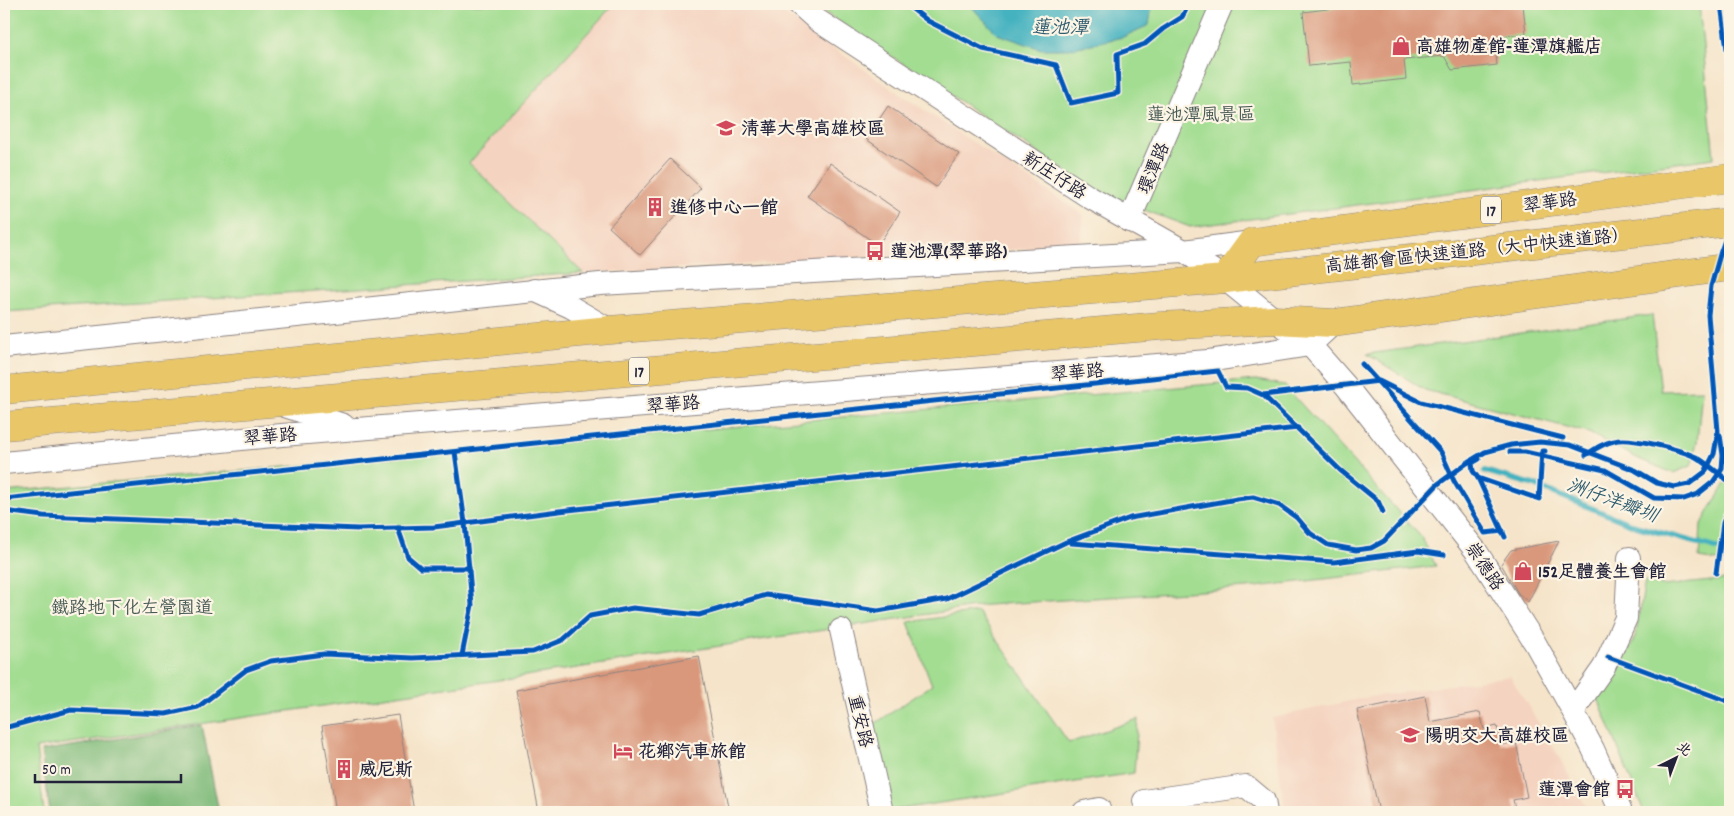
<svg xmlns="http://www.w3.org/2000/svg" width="1734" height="816" font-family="Dekko,'LXGW WenKai TC',sans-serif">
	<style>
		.built { fill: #f4d3c0 }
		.green { fill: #a2dd91; stroke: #628066 }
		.forest { fill: #81bc7b; stroke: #526f5b }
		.water { fill: #44b2c0; stroke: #336a7e }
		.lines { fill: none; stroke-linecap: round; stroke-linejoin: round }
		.stream { stroke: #44b2c0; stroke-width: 5.5 }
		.building { fill: #d9987c }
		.minor-casing { stroke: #8c8382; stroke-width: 24 }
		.primary-casing { stroke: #8c8382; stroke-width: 29 }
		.trunk-casing { stroke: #8c8382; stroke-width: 29 }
		.minor { stroke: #fff; stroke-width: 22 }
		.primary { stroke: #e9c769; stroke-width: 28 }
		.trunk { stroke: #e9c769; stroke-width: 28 }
		.cycleway-casing { stroke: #fcf5e5; stroke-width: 8 }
		.cycleway { stroke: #0057b8; stroke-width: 5 }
		.labels { text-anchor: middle; stroke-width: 4.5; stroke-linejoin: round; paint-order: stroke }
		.shield { fill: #fcf5e5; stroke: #63616e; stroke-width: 1 }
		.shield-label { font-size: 16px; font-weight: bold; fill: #22223b }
		.poi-label { font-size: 18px; font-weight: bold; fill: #22223b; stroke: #fcf5e5; text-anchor: start }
		.park-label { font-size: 18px; fill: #485a55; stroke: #fcf5e5 }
		.street-label { font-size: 18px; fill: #22223b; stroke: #fcf5e5 }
		.water-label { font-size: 19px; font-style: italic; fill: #305c70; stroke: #fcf5e5 }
	</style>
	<rect width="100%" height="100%" fill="#fcf5e5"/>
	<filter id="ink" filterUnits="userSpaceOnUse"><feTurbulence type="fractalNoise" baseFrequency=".02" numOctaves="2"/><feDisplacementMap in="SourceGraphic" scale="10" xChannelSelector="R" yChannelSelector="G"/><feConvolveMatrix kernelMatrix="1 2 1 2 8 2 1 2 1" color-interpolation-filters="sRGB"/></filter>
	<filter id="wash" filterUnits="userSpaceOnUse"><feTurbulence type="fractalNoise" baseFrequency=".0096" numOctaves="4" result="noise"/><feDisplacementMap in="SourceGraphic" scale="20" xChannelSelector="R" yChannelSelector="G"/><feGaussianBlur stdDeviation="1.12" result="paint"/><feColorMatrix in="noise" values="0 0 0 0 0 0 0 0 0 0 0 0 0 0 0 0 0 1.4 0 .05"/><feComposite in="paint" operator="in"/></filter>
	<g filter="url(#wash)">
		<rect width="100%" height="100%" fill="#f5e4c9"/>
		<g class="built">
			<path d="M 614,4 L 773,4 L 787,16 L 898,93 L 1084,215 L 1080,246 L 583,273 L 469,163 Z"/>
			<path d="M 1510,676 L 1556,752 L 1589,812 L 1285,812 L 1272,718 L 1364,698 Z"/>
		</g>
		<g class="green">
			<path d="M 4,4 L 614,4 L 469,163 L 583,273 L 4,312 Z"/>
			<path d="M 812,4 L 1699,4 L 1714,158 L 1190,227 L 1101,194 Z"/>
			<path d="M 1652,315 L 1661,391 L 1702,390 L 1697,442 L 1691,466 L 1673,473 L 1639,459 L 1589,433 L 1425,390 L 1367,354 Z"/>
			<path d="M 1256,380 L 1284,385 L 1422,538 L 1436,566 L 1247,588 L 987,605 L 486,682 L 36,748 L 44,812 L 4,812 L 4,492 Z"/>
			<path d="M 1730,475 L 1730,563 L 1699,558 L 1701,525 Z"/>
			<path d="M 1730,579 L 1730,812 L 1644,812 L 1597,696 L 1623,663 L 1636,634 L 1645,581 L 1663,586 Z"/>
			<path d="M 978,612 L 1069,743 L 1138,719 L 1134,773 L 888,811 L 870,727 L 932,685 L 908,622 Z"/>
		</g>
		<path class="forest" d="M 202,725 L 219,812 L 50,812 L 41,751 Z"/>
		<path class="water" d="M 969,4 L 1151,4 L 1152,6 L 1149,25 L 1123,37 L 1069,49 L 1041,49 L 997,34 Z"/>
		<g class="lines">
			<path class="stream" d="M 1485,471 L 1534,485 L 1636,526 L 1730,552"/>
		</g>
		<g id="blocks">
			<g class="building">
				<path d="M 1344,4 L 1523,4 L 1526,34 L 1494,37 L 1497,65 L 1452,70 L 1444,56 L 1404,60 L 1406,79 L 1353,85 L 1351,62 L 1309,66 L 1303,12 L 1344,7 Z"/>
				<path d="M 888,106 L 959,154 L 936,187 L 866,139 Z"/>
				<path d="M 670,159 L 701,188 L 640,255 L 609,227 Z"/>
				<path d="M 830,163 L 900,212 L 878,245 L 807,196 Z"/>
				<path d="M 1559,541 L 1528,602 L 1518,593 L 1501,564 L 1511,550 Z"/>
				<path d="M 699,656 L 729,812 L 539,812 L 516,690 Z"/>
				<path d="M 1425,696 L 1430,722 L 1480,712 L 1484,729 L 1497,726 L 1501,745 L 1516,742 L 1527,797 L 1513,800 L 1516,812 L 1379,812 L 1357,710 Z"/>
				<path d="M 398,715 L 414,812 L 336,812 L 322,726 Z"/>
			</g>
		</g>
	</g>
	<g filter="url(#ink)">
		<use href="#blocks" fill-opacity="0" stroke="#8c8382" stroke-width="1"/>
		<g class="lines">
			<g class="minor-casing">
				<g id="minor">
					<path d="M 799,4 L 817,20 L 1089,197 L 1184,251 L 1225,279 L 1275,320 L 1310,345 L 1346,386 L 1476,551 L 1535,643 L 1573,711 L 1593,749 L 1621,812"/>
					<path d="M 1129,221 L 1222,4"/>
					<path d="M 534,290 L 571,307 L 610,330"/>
					<path d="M 4,347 L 600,284 L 1184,251 L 1252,242"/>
					<path d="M 279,404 L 343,425"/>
					<path d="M 4,463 L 282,435 L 1208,361 L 1310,345 L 1334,323"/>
					<path d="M 841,630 L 882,812"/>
					<path d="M 1573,711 L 1604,667 L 1626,618 L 1629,558"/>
					<path d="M 1144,801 L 1246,786 L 1264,801 L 1266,812"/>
					<path d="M 1084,812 L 1099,809"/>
				</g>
			</g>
			<g class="primary-casing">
				<g id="primary">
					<path d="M 4,390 L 610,330 L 1225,279 L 1252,242 L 1730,178"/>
					<path d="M 4,426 L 1160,326 L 1275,320 L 1334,323 L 1730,267"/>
				</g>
			</g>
			<g class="trunk-casing">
				<path id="trunk" d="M 1225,279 L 1730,222"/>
			</g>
			<use href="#minor" class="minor"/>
			<use href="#primary" class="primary"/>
			<use href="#trunk" class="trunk"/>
			<g class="cycleway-casing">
				<g id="cycleway">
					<path d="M 906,4 L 928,21 L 983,49 L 1056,65 L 1071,103 L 1118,93 L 1117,54 L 1145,44 L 1163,29 L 1182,17 L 1189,4"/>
					<path d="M 1721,4 L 1730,72"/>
					<path d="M 1362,364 L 1441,452 L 1454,481 L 1485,533 L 1503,531"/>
					<path d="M 1263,395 L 1379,381 L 1421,402 L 1563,438"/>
					<path d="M 455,452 L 465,523 L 472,605 L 462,655"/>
					<path d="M 1510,452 L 1525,452 L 1605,470 L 1654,498 L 1684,499 L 1698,494 L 1713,482 L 1722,469 L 1723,455 L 1720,435"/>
					<path d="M 1586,455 C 1595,449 1603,443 1614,441 C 1629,436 1681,450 1696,457 C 1708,464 1719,474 1730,482"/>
					<path d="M 1479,459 L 1472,463 L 1473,471 L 1478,478 L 1505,537"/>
					<path d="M 1478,478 L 1539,499 L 1542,451 L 1545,451"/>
					<path d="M 4,499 L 1218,371 L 1226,387 L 1247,388 L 1263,395 L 1340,470 L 1378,501 L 1383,512"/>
					<path d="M 4,511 L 43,516 L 358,529 L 434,527 L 559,511 L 1298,428"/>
					<path d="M 398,528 L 408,557 L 421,568 L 469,568"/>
					<path d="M 1071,543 L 1334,562 L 1418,551 L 1444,555"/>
					<path d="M 1716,573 L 1723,523 L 1730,506"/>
					<path d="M 1608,657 L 1730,702"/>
					<path d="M 4,728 L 71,710 L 166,714 L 198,707 L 246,670 L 271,661 L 324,654 L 413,658 L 533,652 L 563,640 L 590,616 L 633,608 L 699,615 L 766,595 L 878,611 L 947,599 L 1066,542 L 1130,518 L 1237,499 L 1253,497 L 1279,505 L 1297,518 L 1310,533 L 1328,545 L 1356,550 L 1371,548 L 1384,541 L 1438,484 L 1467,463 L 1485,452 L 1511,445 L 1540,442 L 1570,445 L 1635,470 L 1657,483 L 1674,487 L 1689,484 L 1705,472 L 1714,454 L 1718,431 L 1708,315 L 1711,286 L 1721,251 L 1730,226"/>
				</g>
			</g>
			<use href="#cycleway" class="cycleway"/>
		</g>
	</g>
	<defs>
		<g id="shop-bare" transform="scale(1.5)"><path d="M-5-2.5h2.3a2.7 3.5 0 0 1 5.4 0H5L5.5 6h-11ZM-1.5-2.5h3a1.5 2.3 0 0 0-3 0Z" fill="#d1495b" stroke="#fcf5e5" stroke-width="2.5" paint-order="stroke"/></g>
		<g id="university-bare" transform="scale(1.5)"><path d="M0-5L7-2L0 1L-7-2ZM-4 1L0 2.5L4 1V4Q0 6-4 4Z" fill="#d1495b" stroke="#fcf5e5" stroke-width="2.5" paint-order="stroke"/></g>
		<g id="building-bare" transform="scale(1.5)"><path d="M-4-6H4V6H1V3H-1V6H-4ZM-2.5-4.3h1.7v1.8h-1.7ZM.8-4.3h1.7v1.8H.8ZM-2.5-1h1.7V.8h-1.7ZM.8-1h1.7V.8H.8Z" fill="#d1495b" stroke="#fcf5e5" stroke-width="2.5" paint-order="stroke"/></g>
		<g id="bus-bare" transform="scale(1.5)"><path d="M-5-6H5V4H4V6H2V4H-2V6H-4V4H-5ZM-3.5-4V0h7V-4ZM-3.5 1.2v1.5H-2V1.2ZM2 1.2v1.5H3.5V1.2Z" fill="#d1495b" stroke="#fcf5e5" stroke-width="2.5" paint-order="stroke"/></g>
		<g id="hotel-bare" transform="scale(1.5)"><path d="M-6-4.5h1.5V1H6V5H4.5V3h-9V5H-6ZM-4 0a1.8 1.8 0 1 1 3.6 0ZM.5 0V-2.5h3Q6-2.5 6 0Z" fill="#d1495b" stroke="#fcf5e5" stroke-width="2.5" paint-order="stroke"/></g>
	</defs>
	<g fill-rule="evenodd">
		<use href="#shop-bare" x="1401" y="46"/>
		<use href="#university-bare" x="726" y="128"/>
		<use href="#building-bare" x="655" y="207"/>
		<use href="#bus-bare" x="875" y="251"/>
		<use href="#shop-bare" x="1523" y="571"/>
		<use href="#university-bare" x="1410" y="735"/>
		<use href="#hotel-bare" x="623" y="751"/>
		<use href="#building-bare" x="344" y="769"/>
		<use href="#bus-bare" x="1625" y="789"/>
	</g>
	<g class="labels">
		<g class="shield">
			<rect x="1481" y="196.5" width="20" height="27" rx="4"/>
			<rect x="629" y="357.5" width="20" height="27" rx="4"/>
		</g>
		<g class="shield-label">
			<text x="1491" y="216">17</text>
			<text x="639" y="377">17</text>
		</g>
		<g class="poi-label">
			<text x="1416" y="52">高雄物產館-蓮潭旗艦店</text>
			<text x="741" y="134">清華大學高雄校區</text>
			<text x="670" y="213">進修中心一館</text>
			<text x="890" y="257">蓮池潭(翠華路)</text>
			<text x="1538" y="577">152足體養生會館</text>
			<text x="1425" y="741">陽明交大高雄校區</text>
			<text x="638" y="757">花鄉汽車旅館</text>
			<text x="359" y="775">威尼斯</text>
			<text x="1610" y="795" text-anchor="end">蓮潭會館</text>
		</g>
		<g class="park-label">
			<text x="1201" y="120">蓮池潭風景區</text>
			<text x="132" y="613">鐵路地下化左營園道</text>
		</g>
		<g class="street-label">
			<text transform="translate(1153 168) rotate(-67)" y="6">環潭路</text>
			<text transform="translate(1055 175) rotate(33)" y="6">新庄仔路</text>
			<text transform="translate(1550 202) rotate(-8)" y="6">翠華路</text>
			<text transform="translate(1477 250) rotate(-6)" y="6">高雄都會區快速道路（大中快速道路）</text>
			<text transform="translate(1077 372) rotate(-5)" y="6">翠華路</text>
			<text transform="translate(673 404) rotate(-5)" y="6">翠華路</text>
			<text transform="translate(270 436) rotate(-5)" y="6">翠華路</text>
			<text transform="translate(1485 566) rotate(56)" y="6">崇德路</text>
			<text transform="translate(861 721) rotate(77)" y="6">重安路</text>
		</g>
		<g class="water-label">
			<text x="1060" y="33">蓮池潭</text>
			<text transform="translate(1613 499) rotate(20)" y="7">洲仔洋瓣圳</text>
		</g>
	</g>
	<rect width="1734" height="816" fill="none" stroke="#fcf5e5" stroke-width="20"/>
	<g transform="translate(1676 758) rotate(42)" stroke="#fcf5e5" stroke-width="4" paint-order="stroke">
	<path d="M0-4L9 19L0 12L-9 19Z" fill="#22223b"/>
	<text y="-8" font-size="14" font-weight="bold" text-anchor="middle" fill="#22223b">北</text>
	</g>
	<path d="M35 774v8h146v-8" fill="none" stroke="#22223b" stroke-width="2.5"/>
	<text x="42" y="774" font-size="15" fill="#22223b" stroke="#fcf5e5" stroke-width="4" paint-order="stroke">50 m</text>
</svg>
